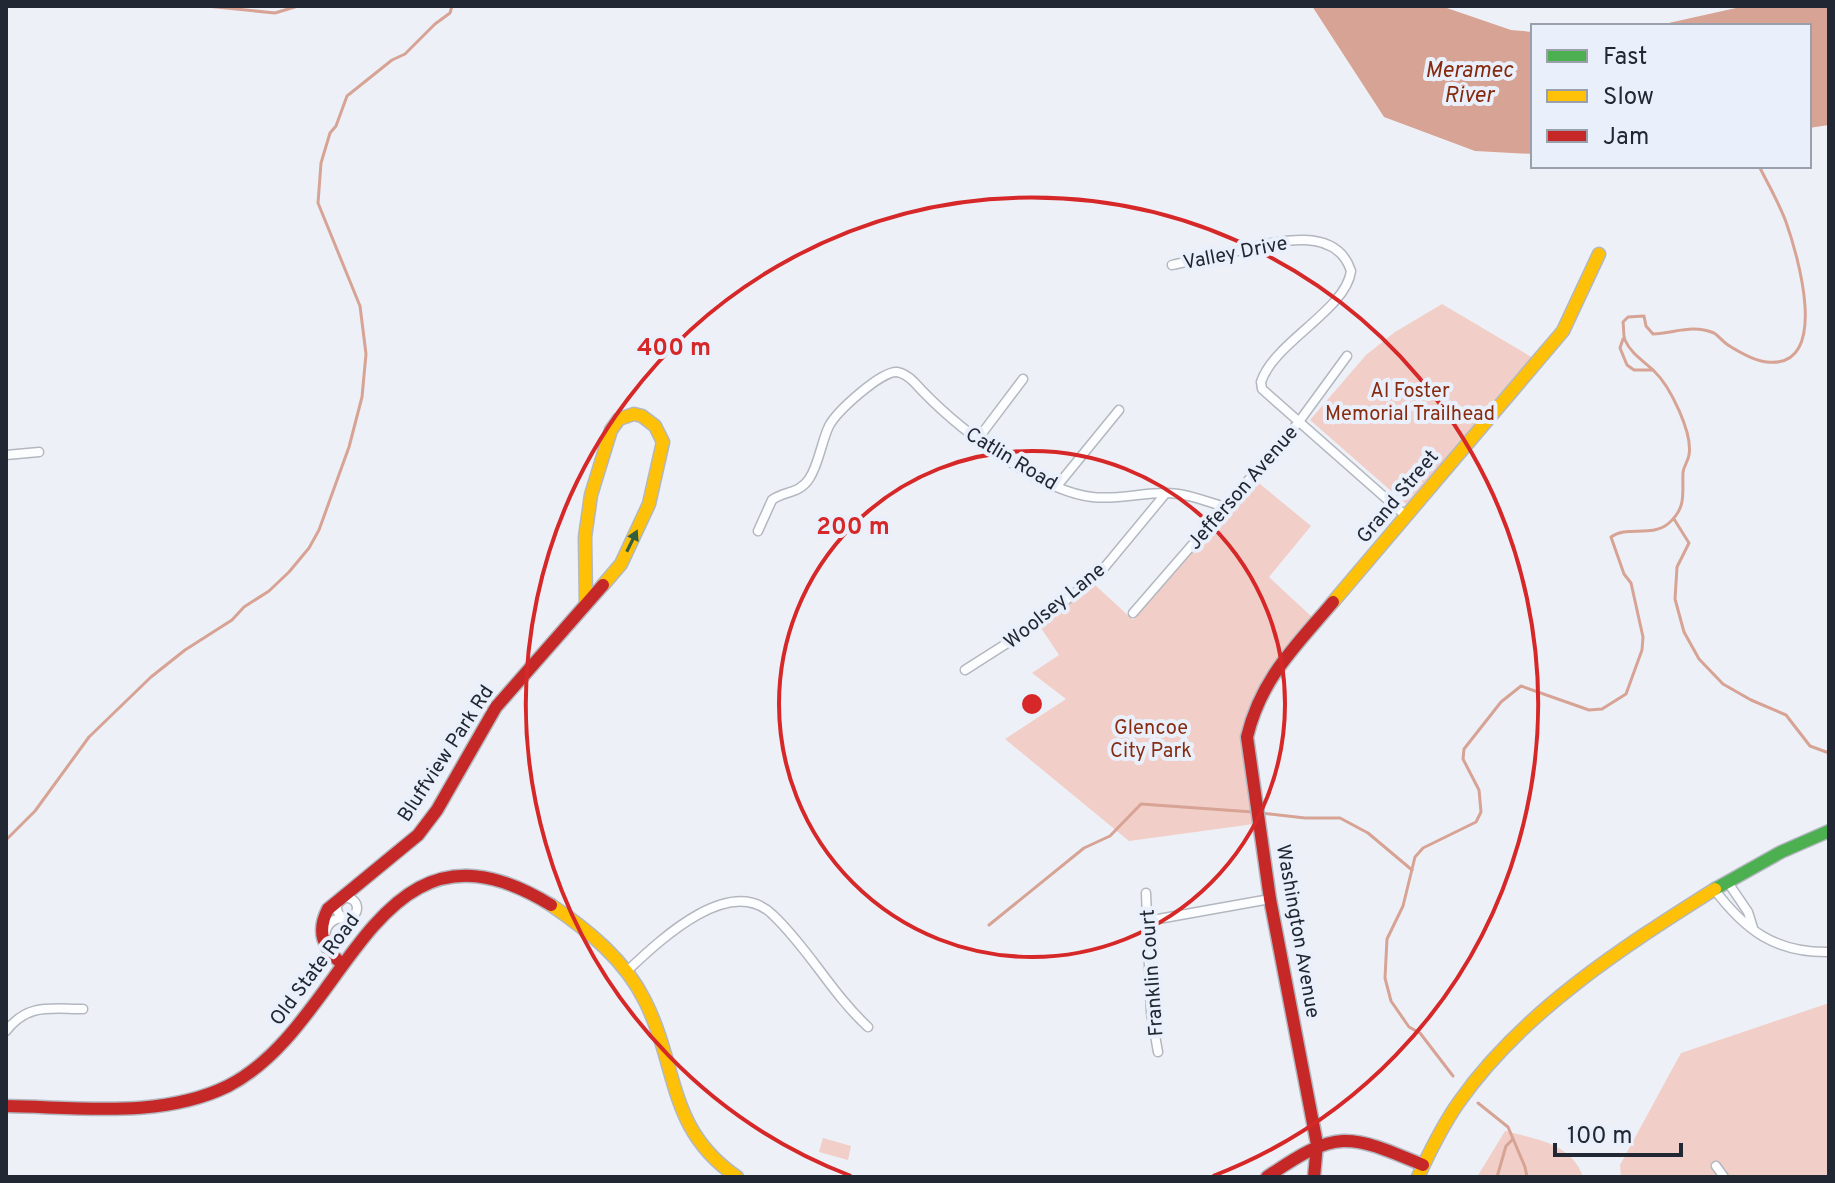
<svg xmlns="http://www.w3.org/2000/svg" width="1835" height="1183" font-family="Overpass,sans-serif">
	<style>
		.green { fill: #f1cec7 }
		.water { fill: #d7a395 }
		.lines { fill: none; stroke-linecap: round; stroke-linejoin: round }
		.stream { stroke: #d7a395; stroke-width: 3 }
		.street-casing { stroke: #b3b7bf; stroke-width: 11 }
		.fast-casing { stroke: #b3b7bf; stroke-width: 15 }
		.slow-casing { stroke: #b3b7bf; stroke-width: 15 }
		.jam-casing { stroke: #b3b7bf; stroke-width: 15 }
		.street { stroke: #fcfdfe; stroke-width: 8 }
		.fast { stroke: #4caf50; stroke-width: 12 }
		.slow { stroke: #ffc107; stroke-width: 12 }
		.jam { stroke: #c62828; stroke-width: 12 }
		.oneway { fill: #335e3f }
		.ring { fill: none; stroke: #d62828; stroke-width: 4 }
		.labels { text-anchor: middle; stroke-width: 8; stroke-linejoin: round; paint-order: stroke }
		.street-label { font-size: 20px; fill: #222833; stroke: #e9f0fb }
		.park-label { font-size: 20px; fill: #872c10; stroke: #e9f0fb }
		.water-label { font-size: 22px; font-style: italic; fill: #852a0e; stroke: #e9f0fb }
		.centre { fill: #d62828; stroke: #e9f0fb; stroke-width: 4 }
		.ring-label { font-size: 24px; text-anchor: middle; font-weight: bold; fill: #d62828; stroke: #e9f0fb; stroke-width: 8; stroke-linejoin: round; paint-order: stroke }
	</style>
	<rect width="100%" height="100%" fill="#edf1f7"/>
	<g class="green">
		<path d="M 1442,304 L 1533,358 L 1406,504 L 1310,420 L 1366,355 L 1395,332 Z"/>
		<path d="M 1254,479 L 1311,526 L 1269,577 L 1313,618 L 1250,707 L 1254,824 L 1129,841 L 1005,739 L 1066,699 L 1032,673 L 1059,655 L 1039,625 L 1093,583 L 1133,620 Z"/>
		<path d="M 1829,1003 L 1829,1177 L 1621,1177 L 1620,1165 L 1681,1053 Z"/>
		<path d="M 1505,1131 C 1535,1139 1572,1143 1583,1177 L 1477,1177 Z"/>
		<path d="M 823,1138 L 851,1146 L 848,1160 L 819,1152 Z"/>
	</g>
	<g class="water">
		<path d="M 1312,6 L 1441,6 L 1511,30 L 1533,32 L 1533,154 L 1475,151 L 1384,117 Z"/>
		<path d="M 1745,6 L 1829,6 L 1829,125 L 1809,128 L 1809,26 L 1655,26 Z"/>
	</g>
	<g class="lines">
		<g class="stream">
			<path d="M 206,6 L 275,13 L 298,6"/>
			<path d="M 1623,339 L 1620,348 L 1627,365 L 1634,370 L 1653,370"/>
			<path d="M 1674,519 L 1689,543 L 1677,567 L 1675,599 L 1684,632 L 1699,659 L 1723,684 L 1751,700 L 1786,715 L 1810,746 L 1829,753"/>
			<path d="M 1261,813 L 1305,818 L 1340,818 L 1368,833 L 1412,870"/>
			<path d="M 6,840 L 35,811 L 89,737 L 151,677 L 185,650 L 232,620 L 244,607 L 269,591 L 289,572 L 309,548 L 319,530 L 349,447 L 362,397 L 366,354 L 360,306 L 318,203 L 321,163 L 330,133 L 336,126 L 347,96 L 392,60 L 405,54 L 435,24 L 450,13 L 452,6"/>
			<path d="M 989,925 L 1084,848 L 1110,836 L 1141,804 L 1253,812"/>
			<path d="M 1453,1076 L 1420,1033 L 1409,1027 L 1391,1001 L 1385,978 L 1387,939 L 1403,906 L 1415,857 L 1423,848 L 1476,822 L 1481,812 L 1479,790 L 1463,759 L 1464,749 L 1501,702 L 1521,686 L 1589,710 L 1602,709 L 1626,694 L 1642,650 L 1643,637 L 1631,583 L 1624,574 L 1611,537 C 1627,525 1652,538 1669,523 C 1687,507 1682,493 1683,472 C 1684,466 1688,461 1689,455 C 1693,433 1670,386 1654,371 C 1644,361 1631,354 1625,340 C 1623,335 1624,328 1623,322 L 1628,317 L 1644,316 L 1646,326 L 1653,334 C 1675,333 1692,324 1714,333 C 1719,336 1722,341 1728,345 C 1739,352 1754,361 1767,362 C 1832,369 1797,253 1786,222 C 1779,203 1768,184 1759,166"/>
			<path d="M 1478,1103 L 1508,1127 L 1525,1167 L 1527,1177"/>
			<path d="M 1497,1177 L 1506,1146 L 1512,1140"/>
		</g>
		<g class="street-casing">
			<g id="street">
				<path d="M 1172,265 C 1188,261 1205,259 1221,255 C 1259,247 1334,218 1351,271 C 1346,310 1274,342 1261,382 L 1262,389 L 1406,516"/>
				<path d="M 977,440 L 1023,379"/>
				<path d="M 6,455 L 39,452"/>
				<path d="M 1057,486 L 1119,410"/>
				<path d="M 758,531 L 772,500 C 784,491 799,494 809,479 C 819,464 821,443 829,426 C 837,411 881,371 897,372 C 904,373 909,377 914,382 C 951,423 1035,490 1092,497 C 1116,500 1141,493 1165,493 C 1186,493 1205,501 1225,507"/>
				<path d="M 1133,613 L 1298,423 L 1347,356"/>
				<path d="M 965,670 L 1028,630 L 1099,574 L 1166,493"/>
				<path d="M 1727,881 L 1748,912 L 1753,928"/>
				<path d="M 1714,889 C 1745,930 1775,953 1829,952"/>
				<path d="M 1146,893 L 1151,1013 L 1158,1052"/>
				<circle cx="347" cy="908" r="10"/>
				<path d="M 1147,921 L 1270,899"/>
				<path d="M 325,939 C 325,926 331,918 344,918"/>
				<path d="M 627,971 C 658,942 730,872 773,915 C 809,949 832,994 868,1027"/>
				<path d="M 6,1031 C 28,1003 50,1009 83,1009"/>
				<path d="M 1716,1166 L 1724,1177"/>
			</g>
		</g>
		<g class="fast-casing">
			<path id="fast" d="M 1715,889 L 1781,852 L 1829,831"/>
		</g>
		<g class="slow-casing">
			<g id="slow">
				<path d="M 1333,602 L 1563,331 L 1599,254"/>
				<path d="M 586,603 L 585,537 L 591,495 L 611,430 L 619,419 L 634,414 L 642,416 L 655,426 L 663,442 L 649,504 L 621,564 L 603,585"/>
				<path d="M 551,905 C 588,930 625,960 645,1001 C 679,1069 667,1129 737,1177"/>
				<path d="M 1418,1177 C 1430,1151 1442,1126 1459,1102 C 1522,1012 1623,947 1715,889"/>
			</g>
		</g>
		<g class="jam-casing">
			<g id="jam">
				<path d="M 342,964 C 323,948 316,932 328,909 L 418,835 L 437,810 L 496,707 L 603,585"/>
				<path d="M 6,1106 C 78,1107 161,1119 228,1086 C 351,1023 374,796 551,905"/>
				<path d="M 1267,1177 C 1337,1129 1347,1133 1423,1165"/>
				<path d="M 1314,1177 L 1317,1144 L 1270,899 L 1247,737 C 1261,678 1296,646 1333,602"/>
			</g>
		</g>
		<use href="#street" class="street"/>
		<use href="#fast" class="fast"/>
		<use href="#slow" class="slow"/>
		<use href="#jam" class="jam"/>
	</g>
	<defs><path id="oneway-solid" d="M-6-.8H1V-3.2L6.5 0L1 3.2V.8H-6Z" transform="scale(2)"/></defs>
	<use class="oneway" href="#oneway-solid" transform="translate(632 541) rotate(-64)"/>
	<g class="ring">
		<circle cx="1032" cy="704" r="253"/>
		<path d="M851 1176A506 506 0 1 1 1213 1176"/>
	</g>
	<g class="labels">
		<g class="street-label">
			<text transform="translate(1235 252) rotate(-11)" y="7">Valley Drive</text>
			<text transform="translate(1012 458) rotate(31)" y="7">Catlin Road</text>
			<text transform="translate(1242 487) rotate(-49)" y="7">Jefferson Avenue</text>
			<text transform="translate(1397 496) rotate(-50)" y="7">Grand Street</text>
			<text transform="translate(1054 605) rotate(-39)" y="7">Woolsey Lane</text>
			<text transform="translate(445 753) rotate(-57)" y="7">Bluffview Park Rd</text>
			<text transform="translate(1299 931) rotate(80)" y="7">Washington Avenue</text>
			<text transform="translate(314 969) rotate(-53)" y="7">Old State Road</text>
			<text transform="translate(1151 973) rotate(-94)" y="7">Franklin Court</text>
		</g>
		<g class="park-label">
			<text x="1410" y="397">Al Foster<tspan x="1410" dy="23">Memorial Trailhead</tspan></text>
			<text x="1151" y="734">Glencoe<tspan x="1151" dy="23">City Park</tspan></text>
		</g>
		<g class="water-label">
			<text x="1469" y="77">Meramec<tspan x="1469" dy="25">River</tspan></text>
		</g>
	</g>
	<circle cx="1032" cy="704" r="12" class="centre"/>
	<g class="ring-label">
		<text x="674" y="355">400 m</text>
		<text x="853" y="534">200 m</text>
	</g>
	<rect width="1835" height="1183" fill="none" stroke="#222833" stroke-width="16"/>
	<rect x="1531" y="24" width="280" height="144" fill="#e9f0fb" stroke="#99a0ab" stroke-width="2"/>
	<rect x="1547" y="50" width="40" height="12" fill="#4caf50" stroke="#99a0ab" stroke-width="2"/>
	<text x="1603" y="64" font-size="24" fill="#222833">Fast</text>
	<rect x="1547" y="90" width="40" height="12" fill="#ffc107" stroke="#99a0ab" stroke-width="2"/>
	<text x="1603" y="104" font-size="24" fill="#222833">Slow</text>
	<rect x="1547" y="130" width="40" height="12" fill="#c62828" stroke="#99a0ab" stroke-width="2"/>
	<text x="1603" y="144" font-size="24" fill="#222833">Jam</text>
	<path d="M1555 1143v12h126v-12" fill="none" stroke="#222833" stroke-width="4"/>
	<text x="1567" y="1143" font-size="24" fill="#222833" stroke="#e9f0fb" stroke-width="6" paint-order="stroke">100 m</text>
</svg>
